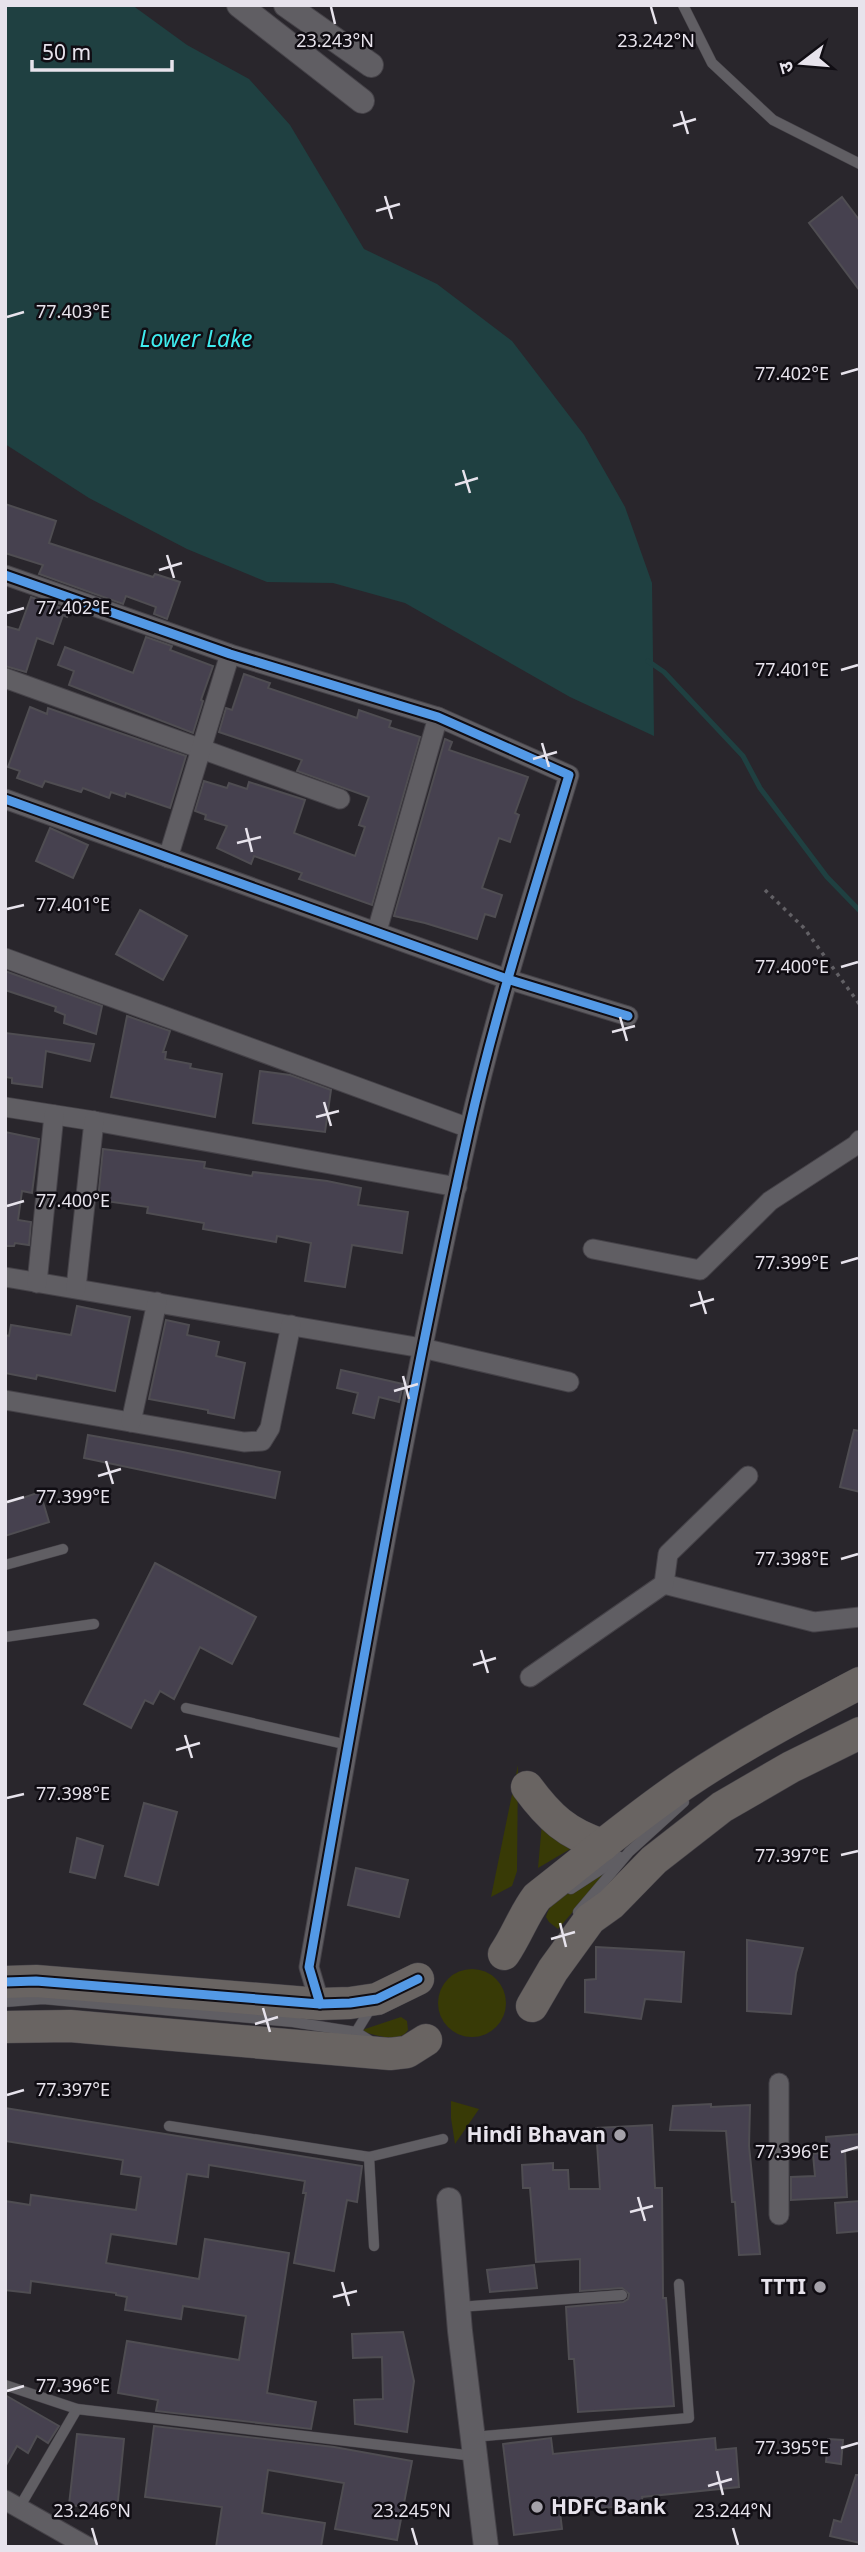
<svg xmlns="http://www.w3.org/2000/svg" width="865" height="2552" font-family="'Noto Sans','Noto Sans Devanagari',sans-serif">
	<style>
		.green { fill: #383a06 }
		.water { fill: #1f4041 }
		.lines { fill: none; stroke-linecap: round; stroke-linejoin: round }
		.stream { stroke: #1f4041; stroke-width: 5 }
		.building { fill: #46414f; stroke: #4f4d52; stroke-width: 2 }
		.service-casing { stroke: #454248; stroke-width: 11 }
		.minor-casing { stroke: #454248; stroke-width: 21 }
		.tertiary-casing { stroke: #454248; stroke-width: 26 }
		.primary-casing { stroke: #454248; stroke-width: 33 }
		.path { stroke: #626065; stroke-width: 3.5; stroke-dasharray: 3.5 5; stroke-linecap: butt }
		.service { stroke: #605e63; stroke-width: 10 }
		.minor { stroke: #605e63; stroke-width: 19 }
		.tertiary { stroke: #605e63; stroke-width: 24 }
		.primary { stroke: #696462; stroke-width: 32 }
		.cycleway-casing { stroke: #100d13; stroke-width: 13 }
		.cycleway { stroke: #5399e6; stroke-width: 9 }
		.ticks { fill: none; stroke: #e7e3ec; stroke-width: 2.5 }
		.poi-dot { fill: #a4a1a9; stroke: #100d13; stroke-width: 2.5 }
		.labels { text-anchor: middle; stroke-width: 5; stroke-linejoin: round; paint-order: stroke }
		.poi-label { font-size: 21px; font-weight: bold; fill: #e7e3ec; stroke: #100d13; text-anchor: end }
		.water-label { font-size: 23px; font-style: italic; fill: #3fedef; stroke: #100d13 }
		.ticks-label { font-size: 18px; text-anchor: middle; fill: #e7e3ec; stroke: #100d13; stroke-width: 5; stroke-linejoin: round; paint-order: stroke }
	</style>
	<rect width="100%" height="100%" fill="#29262c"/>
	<g class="green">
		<path d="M 518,1765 L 517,1871 L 512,1886 L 491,1897 Z"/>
		<path d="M 542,1823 L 577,1845 L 538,1868 Z"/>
		<path d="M 608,1871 L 558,1929 L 549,1922 L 546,1917 C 551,1895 589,1880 608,1871 Z"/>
		<circle cx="472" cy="2003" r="34"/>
		<path d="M 401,2017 L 407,2021 L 408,2030 C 399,2044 377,2035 363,2032 L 362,2030 Z"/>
		<path d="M 451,2101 L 479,2109 L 455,2144 L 451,2118 Z"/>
	</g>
	<path class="water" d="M 5,5 L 132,5 L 187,45 L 249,79 L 290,125 L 364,249 L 437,284 L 512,341 L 584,435 L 625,507 L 652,583 L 654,736 L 570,697 L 405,603 L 333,583 L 267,582 L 187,549 L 89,498 L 5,444 Z"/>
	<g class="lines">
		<path class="stream" d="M 648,661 L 664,672 L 743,756 L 760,788 L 827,877 L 860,911"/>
	</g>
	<g class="building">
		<path d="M 842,197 L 860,221 L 860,291 L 809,223 Z"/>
		<path d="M 5,504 L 56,521 L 49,543 L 153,577 L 155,574 L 180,582 L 167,619 L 154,614 L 156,607 L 126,596 L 123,604 L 39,574 L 43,565 L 5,553 Z"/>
		<path d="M 31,597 L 70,611 L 67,617 L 63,615 L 53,644 L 37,638 L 26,672 L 5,666 L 5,626 L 19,630 Z"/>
		<path d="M 146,637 L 172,646 L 170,650 L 213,666 L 201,700 L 203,701 L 193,733 L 69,685 L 74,671 L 58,665 L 65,647 L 133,673 Z"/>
		<path d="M 244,674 L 270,683 L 268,688 L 357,718 L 359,710 L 391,721 L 389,727 L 420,737 L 372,905 L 299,879 L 302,873 L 254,856 L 251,864 L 217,848 L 227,826 L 205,819 L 206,815 L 195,811 L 204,781 L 227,788 L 229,783 L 247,789 L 249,782 L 305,800 L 294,833 L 355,856 L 365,827 L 359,825 L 369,797 L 297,771 L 302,760 L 219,732 L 226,708 L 232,710 Z"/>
		<path d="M 30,707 L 47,714 L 48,708 L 186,756 L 170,808 L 126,793 L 125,797 L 111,792 L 109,798 L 83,788 L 81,792 L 45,781 L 42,787 L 17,778 L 20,771 L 8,767 Z"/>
		<path d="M 445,739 L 452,742 L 449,750 L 528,777 L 515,813 L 519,815 L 510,842 L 499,838 L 482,888 L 502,895 L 495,917 L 485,914 L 477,939 L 425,923 L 394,916 Z"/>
		<path d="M 50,828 L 88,845 L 73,878 L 36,861 Z"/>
		<path d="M 140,910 L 187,936 L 163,980 L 116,954 Z"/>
		<path d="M 5,971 L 102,1006 L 96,1034 L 64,1023 L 65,1015 L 55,1011 L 56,1007 L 5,990 Z"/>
		<path d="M 127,1016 L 170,1031 L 163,1052 L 166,1052 L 165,1059 L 191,1064 L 190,1068 L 222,1074 L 215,1117 L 111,1097 Z"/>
		<path d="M 5,1033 L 94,1044 L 90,1061 L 46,1051 L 42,1087 L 12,1083 L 12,1078 L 5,1077 Z"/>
		<path d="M 260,1071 L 290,1075 L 331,1090 L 325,1132 L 253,1123 Z"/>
		<path d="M 5,1132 L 39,1139 L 32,1193 L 22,1191 L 18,1220 L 31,1222 L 29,1245 L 15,1243 L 14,1246 L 5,1246 Z"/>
		<path d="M 103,1149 L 205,1162 L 204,1168 L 252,1176 L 253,1172 L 327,1181 L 361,1188 L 358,1205 L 408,1212 L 402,1253 L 352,1245 L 345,1287 L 305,1281 L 311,1243 L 277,1236 L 276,1242 L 203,1229 L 204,1223 L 147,1213 L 148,1207 L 98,1200 Z"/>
		<path d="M 77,1306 L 130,1317 L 115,1391 L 37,1375 L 36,1379 L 5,1373 L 5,1335 L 9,1336 L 11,1325 L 71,1335 Z"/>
		<path d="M 166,1320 L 189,1325 L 187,1335 L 219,1342 L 216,1356 L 245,1363 L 234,1418 L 208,1413 L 208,1410 L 149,1399 Z"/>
		<path d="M 341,1370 L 403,1384 L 399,1402 L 379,1397 L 374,1418 L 353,1413 L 358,1393 L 337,1388 Z"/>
		<path d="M 854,1430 L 860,1431 L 860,1492 L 840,1487 Z"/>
		<path d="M 88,1435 L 178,1451 L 280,1472 L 275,1498 L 84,1458 Z"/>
		<path d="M 40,1492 L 49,1522 L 5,1536 L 5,1504 Z"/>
		<path d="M 155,1563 L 256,1617 L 232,1664 L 200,1647 L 174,1699 L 160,1691 L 153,1704 L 145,1700 L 131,1728 L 84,1704 Z"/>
		<path d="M 144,1803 L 177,1812 L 158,1885 L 125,1876 Z"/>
		<path d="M 77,1838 L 103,1846 L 95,1878 L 70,1872 Z"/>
		<path d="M 356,1868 L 408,1880 L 399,1917 L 348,1905 Z"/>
		<path d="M 747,1940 L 803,1948 L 796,1973 L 791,2014 L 747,2011 Z"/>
		<path d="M 596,1947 L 684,1952 L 681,2002 L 645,1999 L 641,2019 L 585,2012 L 585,1980 L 596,1979 Z"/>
		<path d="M 711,2104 L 711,2107 L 750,2105 L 749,2146 L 760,2254 L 739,2255 L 735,2202 L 732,2202 L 726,2131 L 670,2130 L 673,2106 Z"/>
		<path d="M 5,2108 L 362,2166 L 357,2202 L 347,2200 L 334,2271 L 294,2263 L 306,2193 L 303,2193 L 305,2181 L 209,2165 L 208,2177 L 187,2174 L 176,2244 L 111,2234 L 106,2263 L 199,2279 L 205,2239 L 289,2253 L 267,2393 L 316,2402 L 311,2429 L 156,2411 L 158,2400 L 118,2393 L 127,2341 L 239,2360 L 246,2316 L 183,2306 L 181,2319 L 125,2310 L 127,2297 L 116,2295 L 116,2293 L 31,2281 L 30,2293 L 5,2290 L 5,2201 L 30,2205 L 31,2195 L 136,2210 L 141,2177 L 121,2174 L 123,2160 L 5,2141 Z"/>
		<path d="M 652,2125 L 655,2188 L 662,2188 L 663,2298 L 666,2298 L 674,2406 L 578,2412 L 574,2359 L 569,2359 L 566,2307 L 623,2302 L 628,2299 L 629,2294 L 622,2288 L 580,2291 L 580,2259 L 536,2262 L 530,2188 L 523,2188 L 522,2165 L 553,2163 L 553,2170 L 568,2170 L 569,2189 L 600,2189 L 596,2128 Z"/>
		<path d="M 860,2134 L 860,2149 L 845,2150 L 847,2197 L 791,2200 L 791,2177 L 815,2176 L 813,2154 L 827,2152 L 826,2137 Z"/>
		<path d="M 860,2201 L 860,2231 L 837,2233 L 835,2203 Z"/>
		<path d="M 534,2265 L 537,2288 L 490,2292 L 487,2270 Z"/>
		<path d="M 403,2332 L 414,2381 L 407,2432 L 355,2424 L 354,2400 L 383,2399 L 382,2357 L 353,2358 L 352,2334 Z"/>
		<path d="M 5,2395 L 59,2426 L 48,2443 L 37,2436 L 28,2453 L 17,2446 L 5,2467 Z"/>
		<path d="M 154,2426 L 334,2447 L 412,2461 L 397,2540 L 335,2529 L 344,2483 L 268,2470 L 262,2513 L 325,2523 L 321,2547 L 216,2547 L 222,2507 L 145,2497 Z"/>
		<path d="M 77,2434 L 124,2439 L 117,2511 L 69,2505 Z"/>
		<path d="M 551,2438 L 553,2454 L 715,2438 L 716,2450 L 736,2448 L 739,2487 L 642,2497 L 643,2504 L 560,2512 L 562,2529 L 514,2535 L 503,2444 Z"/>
		<path d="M 828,2439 L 843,2440 L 841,2464 L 826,2462 Z"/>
		<path d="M 856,2475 L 860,2475 L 860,2543 L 830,2536 L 834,2520 L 841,2522 Z"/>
	</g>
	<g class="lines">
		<g class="service-casing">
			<g id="service">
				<path d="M 683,5 L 712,63 L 773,120 L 860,164"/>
				<path d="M 5,1565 L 63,1549"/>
				<path d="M 5,1637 L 94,1624"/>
				<path d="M 186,1708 L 348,1745"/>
				<path d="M 571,1889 L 620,1857"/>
				<path d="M 578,1912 L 629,1852 L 684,1802"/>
				<path d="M 5,2002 L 43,1999 L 293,2022 L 356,2032 L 372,2042"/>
				<path d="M 356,2032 L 372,2006"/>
				<path d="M 169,2126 L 369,2157 L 443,2139"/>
				<path d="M 369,2157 L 374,2246"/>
				<path d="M 459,2307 L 622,2295"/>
				<path d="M 5,2385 L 77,2409 L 474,2456"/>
				<path d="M 473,2437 L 689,2418 L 679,2284"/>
				<path d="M 19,2508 L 77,2409"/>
			</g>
		</g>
		<g class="minor-casing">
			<g id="minor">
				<path d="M 5,575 L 230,654 L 438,717 L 569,775 C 534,892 496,1009 469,1129 C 407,1406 358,1687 309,1967 L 320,2004"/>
				<path d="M 5,678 L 340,799"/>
				<path d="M 5,799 L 507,979 L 628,1016"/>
				<path d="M 168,858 L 230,654"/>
				<path d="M 377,931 L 438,717"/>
				<path d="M 5,958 L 469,1128"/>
				<path d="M 5,1107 L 94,1121 L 457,1187"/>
				<path d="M 593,1249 L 700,1270 L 770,1201 L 856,1145 L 860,1140"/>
				<path d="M 5,1277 L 422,1348 L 569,1382"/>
				<path d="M 37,1283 L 54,1115"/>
				<path d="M 76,1288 L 94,1121"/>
				<path d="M 5,1400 L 244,1442 L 262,1441 L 270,1428 L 291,1325"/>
				<path d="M 131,1422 L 157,1302"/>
				<path d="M 664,1584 L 814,1622 L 860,1617"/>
				<path d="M 530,1677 L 664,1584 L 668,1554 L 748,1476"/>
				<path d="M 779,2083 L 779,2215"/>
				<path d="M 5,2500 L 88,2547"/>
			</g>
		</g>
		<g class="tertiary-casing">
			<g id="tertiary">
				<path d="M 239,5 L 362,101"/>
				<path d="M 286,5 L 371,65"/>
				<path d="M 449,2200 L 460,2331 L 486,2547"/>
			</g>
		</g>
		<g class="primary-casing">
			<g id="primary">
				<path d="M 527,1787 C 549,1817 567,1834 603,1845"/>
				<path d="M 504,1954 C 517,1935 524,1914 537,1897 C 587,1858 635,1817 687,1782 C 742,1745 801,1714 860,1683"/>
				<path d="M 5,1982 L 36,1981 L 320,2004 L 350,2003 L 377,1999 L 418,1979"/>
				<path d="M 532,2006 L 553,1970 L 590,1919 L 611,1904 L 654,1860 L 722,1807 L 791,1767 L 860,1733"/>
				<path d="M 5,2027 L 70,2026 L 390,2054 L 407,2052 L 426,2040"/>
			</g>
		</g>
		<path class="path" d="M 765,890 L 804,928 L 860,1005"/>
		<use href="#service" class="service"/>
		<use href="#minor" class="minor"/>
		<use href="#tertiary" class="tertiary"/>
		<use href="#primary" class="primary"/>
		<g class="cycleway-casing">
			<g id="cycleway">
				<path d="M 5,575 L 230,654 L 438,717 L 569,775 C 534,892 496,1009 469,1129 C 407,1406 358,1687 309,1967 L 320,2004"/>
				<path d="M 5,799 L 507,979 L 628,1016"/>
				<path d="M 5,1982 L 36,1981 L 320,2004 L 350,2003 L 377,1999 L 418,1979"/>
			</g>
		</g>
		<use href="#cycleway" class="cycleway"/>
	</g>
	<path class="ticks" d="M 331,7 L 335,24M 651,7 L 656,24M 681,111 L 688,134M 673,126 L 696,119M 385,196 L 392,219M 376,211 L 400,204M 7,317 L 24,312M 841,374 L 858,369M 463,470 L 470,493M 455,485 L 478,478M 167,555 L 174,578M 159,570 L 182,563M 7,613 L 24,608M 841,670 L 858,665M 542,743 L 549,767M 533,759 L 557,752M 246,828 L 252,852M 237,843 L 261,837M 7,909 L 24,905M 841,967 L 858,962M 620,1017 L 627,1041M 612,1032 L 635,1026M 324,1102 L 331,1126M 316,1117 L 339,1111M 7,1206 L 24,1201M 841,1263 L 858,1258M 699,1291 L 706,1314M 690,1306 L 714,1299M 403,1376 L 409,1399M 394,1391 L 418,1384M 106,1461 L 113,1484M 98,1476 L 121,1469M 7,1502 L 24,1497M 841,1559 L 858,1554M 481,1650 L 488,1673M 473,1665 L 496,1658M 185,1735 L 192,1758M 176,1750 L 200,1743M 7,1798 L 24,1794M 841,1855 L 858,1851M 560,1923 L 566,1947M 551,1939 L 575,1932M 263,2008 L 270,2032M 255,2024 L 278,2017M 7,2095 L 24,2090M 841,2152 L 858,2147M 638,2197 L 645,2221M 630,2212 L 653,2206M 342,2282 L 349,2306M 333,2297 L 357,2291M 7,2391 L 24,2386M 841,2448 L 858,2443M 717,2471 L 723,2495M 708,2486 L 732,2479M 92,2528 L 97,2545M 412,2528 L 417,2545M 733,2528 L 738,2545"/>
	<g class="poi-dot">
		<circle cx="620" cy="2135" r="7"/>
		<circle cx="820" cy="2287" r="7"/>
		<circle cx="537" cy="2507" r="7"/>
	</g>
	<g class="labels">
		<g class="poi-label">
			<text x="606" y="2142">Hindi Bhavan</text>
			<text x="806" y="2294">TTTI</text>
			<text x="551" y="2514" text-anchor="start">HDFC Bank</text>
		</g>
		<g class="water-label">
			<text x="196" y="347">Lower Lake</text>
		</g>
	</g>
	<g class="ticks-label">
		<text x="335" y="47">23.243°N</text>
		<text x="656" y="47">23.242°N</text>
		<text x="73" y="318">77.403°E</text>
		<text x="792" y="380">77.402°E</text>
		<text x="73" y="614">77.402°E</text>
		<text x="792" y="676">77.401°E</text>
		<text x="73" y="911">77.401°E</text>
		<text x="792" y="973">77.400°E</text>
		<text x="73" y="1207">77.400°E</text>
		<text x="792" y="1269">77.399°E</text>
		<text x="73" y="1503">77.399°E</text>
		<text x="792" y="1565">77.398°E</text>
		<text x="73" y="1800">77.398°E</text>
		<text x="792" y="1862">77.397°E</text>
		<text x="73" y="2096">77.397°E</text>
		<text x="792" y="2158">77.396°E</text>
		<text x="73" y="2392">77.396°E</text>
		<text x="792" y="2454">77.395°E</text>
		<text x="92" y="2517">23.246°N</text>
		<text x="412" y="2517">23.245°N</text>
		<text x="733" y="2517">23.244°N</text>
	</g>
	<rect width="865" height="2552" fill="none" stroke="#e7e3ec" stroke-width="14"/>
	<g transform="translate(802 63) rotate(254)" stroke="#100d13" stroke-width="5" paint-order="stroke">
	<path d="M0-5L12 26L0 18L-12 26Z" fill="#e7e3ec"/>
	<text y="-10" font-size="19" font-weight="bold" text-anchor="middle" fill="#e7e3ec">उ</text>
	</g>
	<path d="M32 60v10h140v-10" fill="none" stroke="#e7e3ec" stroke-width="3.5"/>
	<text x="42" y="60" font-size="21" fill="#e7e3ec" stroke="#100d13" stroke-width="5" paint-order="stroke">50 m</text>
</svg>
